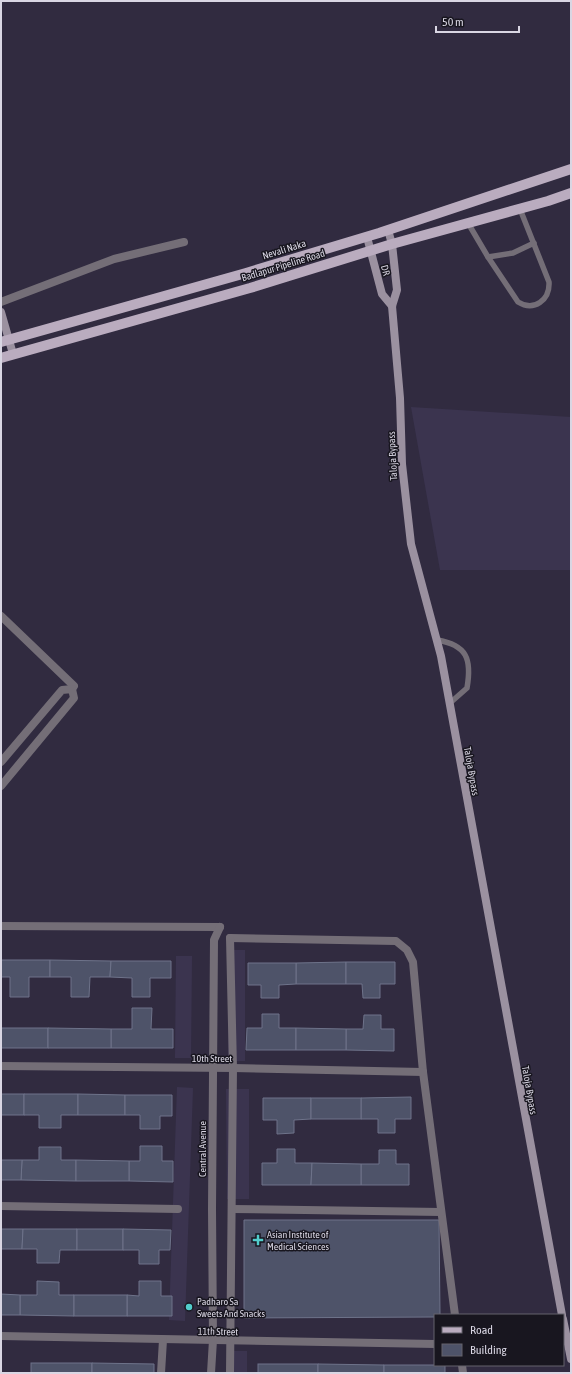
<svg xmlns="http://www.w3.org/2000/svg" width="572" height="1374" font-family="'Asap Condensed',sans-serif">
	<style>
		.built { fill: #3b344f }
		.building { fill: #4e5369; stroke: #6e738a }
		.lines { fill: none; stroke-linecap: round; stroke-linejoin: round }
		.lane { stroke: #746e77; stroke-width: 5.5 }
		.street { stroke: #746e77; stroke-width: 8 }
		.secondary { stroke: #9b91a0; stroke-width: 8 }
		.primary { stroke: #baacbf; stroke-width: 10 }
		.poi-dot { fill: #52cdcc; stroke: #18161f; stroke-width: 1.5 }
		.labels { text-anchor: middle; stroke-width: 3; stroke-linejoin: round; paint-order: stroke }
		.street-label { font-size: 10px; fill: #d9d6e3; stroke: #18161f }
		.poi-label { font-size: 10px; fill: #d9d6e3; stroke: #18161f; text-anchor: start }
	</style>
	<rect width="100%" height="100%" fill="#312b40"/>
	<g class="built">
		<path d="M 411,407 L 571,417 L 571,570 L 440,570 Z"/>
		<rect x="228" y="950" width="17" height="111"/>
		<path d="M 176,956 L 192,956 L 191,1058 L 175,1058 Z"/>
		<path d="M 177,1087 L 193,1088 L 185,1321 L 169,1320 Z"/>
		<path d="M 226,1089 L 249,1089 L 249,1199 L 227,1199 Z"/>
		<rect x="227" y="1351" width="20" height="22"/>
	</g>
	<g class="building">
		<path d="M 1,960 L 50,960 L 50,977 L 29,977 L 29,997 L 10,997 L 10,977 L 1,977 Z"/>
		<path d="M 50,960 L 111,961 L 110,977 L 90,977 L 89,997 L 71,997 L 71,977 L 50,977 Z"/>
		<path d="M 111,961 L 171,961 L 171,978 L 150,978 L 150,997 L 132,997 L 132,978 L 110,977 Z"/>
		<path d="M 346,962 L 346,984 L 296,984 L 296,963 Z"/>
		<path d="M 346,962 L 395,962 L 395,984 L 380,984 L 380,998 L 363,998 L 362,984 L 346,984 Z"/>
		<path d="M 248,963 L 296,963 L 296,984 L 279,985 L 279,998 L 261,998 L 261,985 L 248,985 Z"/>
		<path d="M 132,1008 L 152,1008 L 151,1029 L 173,1029 L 173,1048 L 111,1048 L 111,1029 L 132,1029 Z"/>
		<path d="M 262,1014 L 279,1014 L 279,1028 L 296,1028 L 296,1050 L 246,1050 L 247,1028 L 262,1028 Z"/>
		<path d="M 364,1015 L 381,1015 L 381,1029 L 394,1029 L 394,1051 L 346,1050 L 346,1029 L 363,1029 Z"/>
		<rect x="1" y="1028" width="47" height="20"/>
		<path d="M 48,1028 L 111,1029 L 111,1048 L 48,1048 Z"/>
		<path d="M 296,1028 L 346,1029 L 346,1050 L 296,1050 Z"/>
		<rect x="1" y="1094" width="23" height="21"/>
		<path d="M 24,1094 L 78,1094 L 78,1115 L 61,1115 L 61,1128 L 39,1128 L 39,1115 L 24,1115 Z"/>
		<path d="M 78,1094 L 125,1095 L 125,1115 L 78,1115 Z"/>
		<path d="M 125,1095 L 172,1095 L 172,1116 L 160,1116 L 160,1129 L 140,1129 L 140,1115 L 125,1115 Z"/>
		<path d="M 411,1097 L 411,1119 L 395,1119 L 395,1133 L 378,1133 L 378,1119 L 361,1119 L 361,1098 Z"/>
		<path d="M 263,1098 L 311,1098 L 311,1119 L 294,1120 L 294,1133 L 277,1134 L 277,1120 L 263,1120 Z"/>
		<rect x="311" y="1098" width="50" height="21"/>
		<path d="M 140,1146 L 162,1146 L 162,1161 L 173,1161 L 173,1182 L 129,1181 L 129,1161 L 140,1161 Z"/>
		<path d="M 39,1147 L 61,1147 L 61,1160 L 76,1160 L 76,1181 L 21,1180 L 22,1160 L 39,1160 Z"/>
		<path d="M 277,1149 L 295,1149 L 295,1163 L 312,1163 L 311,1185 L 262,1185 L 262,1163 L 277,1163 Z"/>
		<path d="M 379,1150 L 396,1150 L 396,1164 L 409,1164 L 409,1185 L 361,1185 L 361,1164 L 379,1164 Z"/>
		<path d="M 1,1160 L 22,1160 L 21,1180 L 1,1180 Z"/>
		<path d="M 76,1160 L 129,1161 L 129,1181 L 76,1181 Z"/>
		<path d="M 312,1163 L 361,1164 L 361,1185 L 311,1185 Z"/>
		<path d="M 244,1220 L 439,1220 L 440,1315 L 435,1315 L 435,1317 L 244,1318 Z"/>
		<path d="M 1,1229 L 23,1229 L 22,1249 L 1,1249 Z"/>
		<path d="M 23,1229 L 77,1229 L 77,1250 L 60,1250 L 59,1263 L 37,1263 L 37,1249 L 22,1249 Z"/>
		<rect x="77" y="1229" width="46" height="21"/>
		<path d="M 123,1229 L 171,1230 L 170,1250 L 159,1250 L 159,1264 L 139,1264 L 139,1250 L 123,1250 Z"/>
		<path d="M 37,1281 L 59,1282 L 59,1295 L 74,1295 L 74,1316 L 20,1315 L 20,1295 L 37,1295 Z"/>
		<path d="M 139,1281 L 161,1281 L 161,1296 L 172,1296 L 172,1316 L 127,1316 L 127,1295 L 139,1296 Z"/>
		<path d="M 1,1294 L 20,1295 L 20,1315 L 1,1315 Z"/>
		<rect x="74" y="1295" width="53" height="21"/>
		<rect x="31" y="1363" width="61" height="10"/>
		<path d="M 92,1363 L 154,1364 L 154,1373 L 92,1373 Z"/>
		<rect x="258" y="1364" width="60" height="9"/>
		<path d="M 318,1364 L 384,1365 L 384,1373 L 318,1373 Z"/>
		<rect x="384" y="1365" width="61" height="8"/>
	</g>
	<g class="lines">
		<g class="lane">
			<path d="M 468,223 L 488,257 L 518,302 C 534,312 550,300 549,282 L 520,209"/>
			<path d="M 488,257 L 513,253 L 534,243"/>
			<path d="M 437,640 C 467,645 472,659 467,688 L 450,703"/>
		</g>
		<g class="street">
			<path d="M 1,302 L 114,259 L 184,242"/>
			<path d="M 1,616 L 74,686 L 72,689"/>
			<path d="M 1,762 L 62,690 L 72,689 L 74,698 L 1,786"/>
			<path d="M 1,926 L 220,927"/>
			<path d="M 230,938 L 396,941 L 407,950 L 413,962 L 423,1072 L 455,1315"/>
			<path d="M 1,1066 L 233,1068 L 423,1072"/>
			<path d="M 1,1206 L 178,1209"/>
			<path d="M 232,1209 L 441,1212"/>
			<path d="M 1,1336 L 435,1344"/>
			<path d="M 462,1365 L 463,1373"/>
			<path d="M 161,1373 L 163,1340"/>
			<path d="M 211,1373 L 213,1340 L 212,1209 L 214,940 L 220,927"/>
			<path d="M 230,1373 L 233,1068 L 230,938"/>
		</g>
		<g class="secondary">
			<path d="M 388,230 L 392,244 L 397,290 L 392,306 L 400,398 L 402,464 L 411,544 L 441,656 L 562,1315"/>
			<path d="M 367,237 L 382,294 L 392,306"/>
			<path d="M 1,312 L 13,354"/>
			<path d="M 563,1319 L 571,1359"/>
		</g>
		<g class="primary">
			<path d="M 1,342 L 246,273 L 379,233 L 571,169"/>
			<path d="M 1,358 L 250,288 L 392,244 L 548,201 L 571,193"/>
		</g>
	</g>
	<g class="poi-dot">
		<path d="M256 1234h4v4h4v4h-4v4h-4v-4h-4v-4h4z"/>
		<circle cx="189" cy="1307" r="4"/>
	</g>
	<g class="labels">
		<g class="street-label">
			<text transform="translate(284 249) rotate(-17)" y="4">Nevali Naka</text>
			<text transform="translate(283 265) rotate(-17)" y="4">Badlapur Pipeline Road</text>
			<text transform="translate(386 270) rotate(74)" y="4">DR</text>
			<text transform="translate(392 456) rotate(-93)" y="4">Taloja Bypass</text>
			<text transform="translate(472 771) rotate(80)" y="4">Taloja Bypass</text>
			<text x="212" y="1062">10th Street</text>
			<text transform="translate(530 1090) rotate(80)" y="4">Taloja Bypass</text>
			<text transform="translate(202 1149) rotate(-90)" y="4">Central Avenue</text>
			<text transform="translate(218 1331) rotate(1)" y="4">11th Street</text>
		</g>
		<g class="poi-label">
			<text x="267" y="1238">Asian Institute of<tspan x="267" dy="12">Medical Sciences</tspan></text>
			<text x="197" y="1305">Padharo Sa<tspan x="197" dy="12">Sweets And Snacks</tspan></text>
		</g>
	</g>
	<rect width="572" height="1374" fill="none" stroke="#d9d6e3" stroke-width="4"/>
	<rect x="434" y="1314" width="130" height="52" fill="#18161f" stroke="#65636d"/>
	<rect x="442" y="1327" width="20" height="6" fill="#baacbf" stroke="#65636d"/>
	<text x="470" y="1334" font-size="12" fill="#d9d6e3">Road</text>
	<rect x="442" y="1344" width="20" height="12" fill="#4e5369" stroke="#65636d"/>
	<text x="470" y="1354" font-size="12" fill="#d9d6e3">Building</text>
	<path d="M436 26v6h83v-6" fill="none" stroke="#d9d6e3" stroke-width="2"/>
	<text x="442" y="26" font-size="12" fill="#d9d6e3" stroke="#18161f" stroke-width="3" paint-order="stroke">50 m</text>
</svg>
